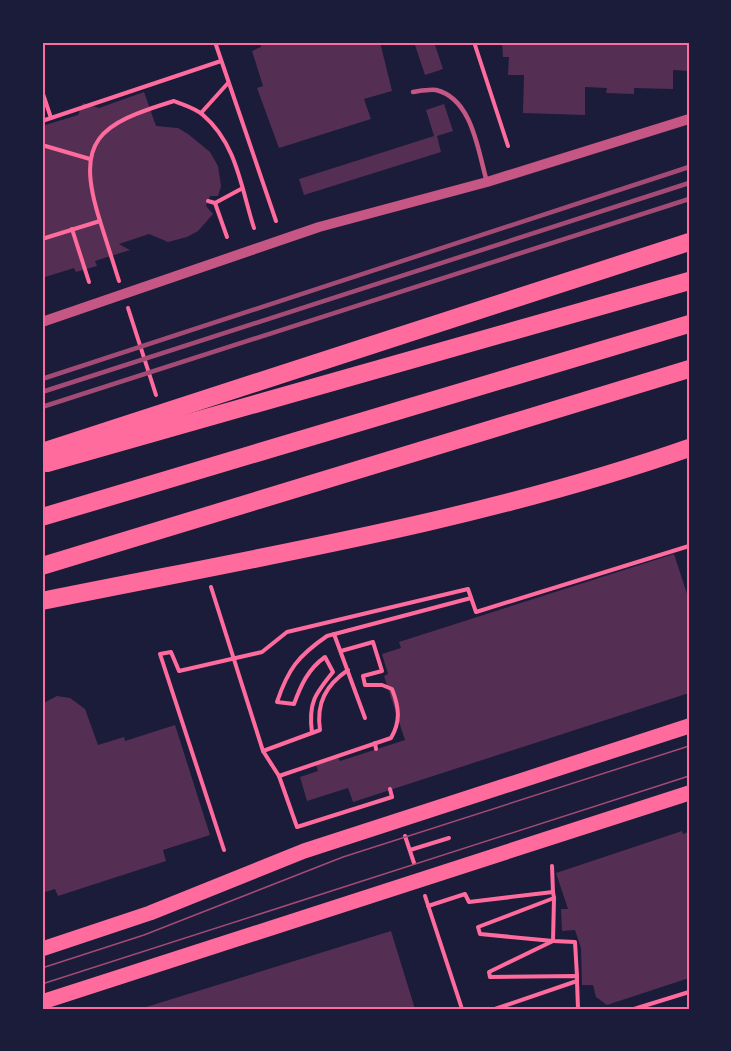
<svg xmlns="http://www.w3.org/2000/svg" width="731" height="1051" font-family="'Libre Baskerville',serif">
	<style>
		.building { fill: #542f53 }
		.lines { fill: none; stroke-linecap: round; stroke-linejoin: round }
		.path { stroke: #ff6b9d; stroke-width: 4 }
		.service { stroke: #c65784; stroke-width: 4.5 }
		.tertiary { stroke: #c65784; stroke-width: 10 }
		.primary { stroke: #ff6b9d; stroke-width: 15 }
		.motorway { stroke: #ff6b9d; stroke-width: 18 }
		.tram { stroke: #a44b75; stroke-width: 1.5 }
		.rail { stroke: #a44b75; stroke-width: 4.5 }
		.neatline { fill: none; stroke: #ff6b9d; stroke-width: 2 }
	</style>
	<rect width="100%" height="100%" fill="#1b1b3a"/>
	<g class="building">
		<path d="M 260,42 L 380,42 L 392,91 L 364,99 L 371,119 L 279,148 L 257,88 L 263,86 L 252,51 L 261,47 Z"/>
		<path d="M 414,42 L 434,42 L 443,69 L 425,75 Z"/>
		<path d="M 502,42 L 689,42 L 689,71 L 673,70 L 673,89 L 634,88 L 634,94 L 606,93 L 607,88 L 585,87 L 585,115 L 523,113 L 524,75 L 508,75 L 509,57 L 503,57 Z"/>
		<path d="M 144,92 L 156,126 L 178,128 L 188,134 L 210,152 L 218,166 L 221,186 L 218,196 L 210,196 L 206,206 L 213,214 L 198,231 L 187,237 L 168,242 L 149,234 L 119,244 L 130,250 L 95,261 L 97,266 L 76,272 L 74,268 L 42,278 L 45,268 L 42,269 L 42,126 L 78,115 L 83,103 L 99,108 Z"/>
		<path d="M 444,104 L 453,131 L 437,136 L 441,152 L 304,195 L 299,179 L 434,136 L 426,110 Z"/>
		<path d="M 674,554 L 689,600 L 689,693 L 353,802 L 348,788 L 307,801 L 300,777 L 318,771 L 316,765 L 338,758 L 340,761 L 405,740 L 384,676 L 388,674 L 382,654 L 401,648 L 399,642 Z"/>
		<path d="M 57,696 L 70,698 L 85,709 L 98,745 L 124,737 L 125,741 L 175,725 L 210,835 L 163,850 L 166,861 L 58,896 L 55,889 L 42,893 L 42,704 Z"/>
		<path d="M 682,831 L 683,834 L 689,832 L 689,978 L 607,1005 L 596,997 L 593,985 L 582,985 L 581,948 L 575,930 L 562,931 L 561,909 L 568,909 L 556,873 Z"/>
		<path d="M 391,931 L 415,1009 L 143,1009 L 143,1008 Z"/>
	</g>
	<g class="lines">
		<g class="path">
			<path d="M 215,42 L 276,221"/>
			<path d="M 474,42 L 508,146"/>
			<path d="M 42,91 L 51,118 L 42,121"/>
			<path d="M 201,113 L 228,83"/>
			<path d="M 51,118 L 221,61"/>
			<path d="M 42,145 L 90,159"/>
			<path d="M 208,201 L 215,203"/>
			<path d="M 100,221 C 74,139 99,124 174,101 C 183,105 195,108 203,115 C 237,144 241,188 254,228"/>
			<path d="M 72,229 L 89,282"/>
			<path d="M 227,237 L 215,203 L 241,189"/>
			<path d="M 42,239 L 100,221 L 119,281"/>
			<path d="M 128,308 L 156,395"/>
			<path d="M 211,587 L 263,751 L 279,776 L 297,827 L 392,797"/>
			<path d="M 334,634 L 365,718"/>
			<path d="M 312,733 C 308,703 315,694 333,672 L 325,657 C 308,669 301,685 294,704 L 277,702 C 288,669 298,656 327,636 L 471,598"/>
			<path d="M 375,743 L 376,749"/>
			<path d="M 263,751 L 320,730 C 316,703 326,685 348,670"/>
			<path d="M 279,776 L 391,738 C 401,721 399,707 392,689 L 382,685 L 365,685 L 363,676 L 382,671 L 373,642 L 341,651"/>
			<path d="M 390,789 L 392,797"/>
			<path d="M 405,836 L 414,863"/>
			<path d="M 224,850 L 160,654 L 171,652 L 179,671 L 262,652 L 287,632 L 468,589 L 476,612 L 689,546"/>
			<path d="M 410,850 L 449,838"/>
			<path d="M 552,866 L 553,892"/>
			<path d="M 425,896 L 462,1009"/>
			<path d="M 554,898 L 553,941 L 575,942 L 577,976"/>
			<path d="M 428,906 L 465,894 L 469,902 L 553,892 L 554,898 L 478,927 L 480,934 L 553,941 L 489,972 L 490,977 L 577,976 L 577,981 L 495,1009"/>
			<path d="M 577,981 L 578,1009"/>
			<path d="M 634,1009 L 689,992"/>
		</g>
		<path class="service" d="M 413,92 C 420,91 429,89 436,90 C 473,99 478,152 487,182"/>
		<path class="tertiary" d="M 42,322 L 319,227 L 487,182 L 689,119"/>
		<g class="primary">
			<path d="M 42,949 L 150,913 L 304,851 L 689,726"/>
			<path d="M 42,1002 L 689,793"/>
		</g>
		<g class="motorway">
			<path d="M 42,452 L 689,242"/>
			<path d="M 47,463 L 689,281"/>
			<path d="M 42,517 L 689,324"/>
			<path d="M 42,566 L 689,369"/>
			<path d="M 42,601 C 259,557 480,521 689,448"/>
		</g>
		<g class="tram">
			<path d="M 42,968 L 144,935 L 343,857 L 689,746"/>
			<path d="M 42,984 L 689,776"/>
		</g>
		<g class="rail">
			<path d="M 42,379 L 689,167"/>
			<path d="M 42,392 L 689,183"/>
			<path d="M 42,407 L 689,199"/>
		</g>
	</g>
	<rect width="731" height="1051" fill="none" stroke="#1b1b3a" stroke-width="87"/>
	<rect x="44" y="44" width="644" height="964" class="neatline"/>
</svg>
